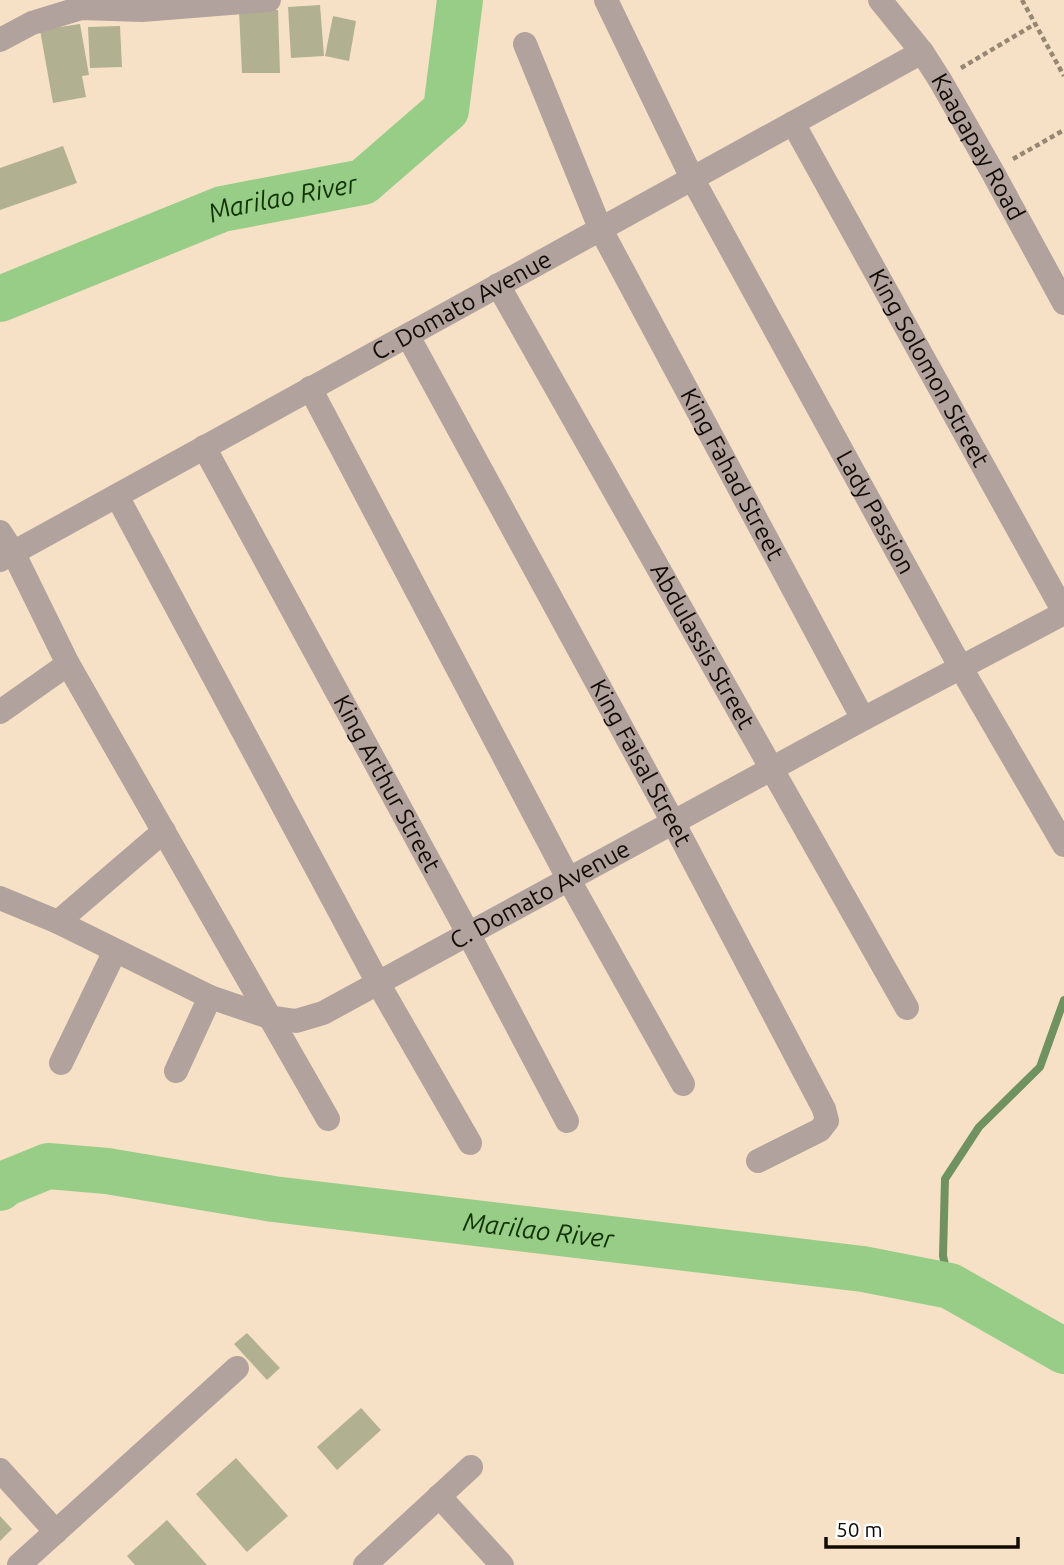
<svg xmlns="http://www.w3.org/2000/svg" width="1064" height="1565" font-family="Ubuntu,sans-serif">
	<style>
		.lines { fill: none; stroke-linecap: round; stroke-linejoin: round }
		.stream { stroke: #709260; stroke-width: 8 }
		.river { stroke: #98cd88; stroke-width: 46 }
		.building { fill: #b1b090 }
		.path { stroke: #968673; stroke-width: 4.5; stroke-dasharray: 5 3.5; stroke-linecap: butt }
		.minor { stroke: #b1a29d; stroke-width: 24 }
		.labels { text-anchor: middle; stroke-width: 5; stroke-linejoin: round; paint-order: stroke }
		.street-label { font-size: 24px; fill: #110a03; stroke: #fff }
		.water-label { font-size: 26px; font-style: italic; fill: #113303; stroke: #fff }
	</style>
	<rect width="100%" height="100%" fill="#f7e1c6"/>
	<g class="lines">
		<path class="stream" d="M 950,1286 L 943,1256 L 945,1179 L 979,1127 L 1040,1067 L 1064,1000"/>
		<g class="river">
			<path id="s1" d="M 0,299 L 222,209 L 363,182 L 446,110 L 460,0"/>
			<path id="s2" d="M 0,1188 L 4,1184 L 48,1166 L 107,1171 L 273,1199 L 863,1269 L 950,1286 L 1064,1351"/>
		</g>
	</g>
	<g class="building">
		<path d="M 320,5 L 324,56 L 291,58 L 288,7 Z"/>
		<path d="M 278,10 L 280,73 L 242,73 L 239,11 Z"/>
		<path d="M 333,16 L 356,21 L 349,61 L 325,56 Z"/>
		<path d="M 80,24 L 89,75 L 82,76 L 86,97 L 53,103 L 40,30 Z"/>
		<path d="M 120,26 L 122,67 L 90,68 L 88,27 Z"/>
		<path d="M 63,146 L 77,183 L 0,210 L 0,168 Z"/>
		<path d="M 247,1333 L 280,1368 L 267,1380 L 234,1344 Z"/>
		<path d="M 361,1408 L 381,1430 L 337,1470 L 317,1447 Z"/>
		<path d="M 236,1458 L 288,1516 L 247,1552 L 196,1494 Z"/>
		<path d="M 0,1516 L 12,1529 L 0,1541 Z"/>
		<path d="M 167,1520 L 207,1565 L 135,1565 L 127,1556 Z"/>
	</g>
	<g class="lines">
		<g class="path">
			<path d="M 1022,0 L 1064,76"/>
			<path d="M 961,68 L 1035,24"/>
			<path d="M 1013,159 L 1064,130"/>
		</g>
		<g class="minor">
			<path id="s3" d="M 606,0 L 692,178 L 961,668 L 1064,845"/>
			<path id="s4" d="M 880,0 L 922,52 L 940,80 L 992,171 L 1064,303"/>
			<path d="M 0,40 L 32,23 L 81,8 L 142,10 L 269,0"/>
			<path id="s5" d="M 525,44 L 600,228 L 863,719"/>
			<path id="s6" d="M 793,123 L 1064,612"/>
			<path id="s7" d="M 498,285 L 907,1008"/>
			<path id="s8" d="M 408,336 L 673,822 L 824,1109 L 827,1121 L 820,1130 L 758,1161"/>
			<path d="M 310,388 L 569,880 L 683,1084"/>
			<path id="s9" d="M 204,447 L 468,933 L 567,1121"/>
			<path d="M 117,496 L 378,983 L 470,1143"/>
			<path d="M 0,532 L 13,552 L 68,664 L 328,1119"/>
			<path id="s10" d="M 0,560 L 922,52"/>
			<path d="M 0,712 L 68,664"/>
			<path id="s11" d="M 0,898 L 58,922 L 210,997 L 269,1017 L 296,1021 L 323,1013 L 863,719 L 1064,613"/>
			<path d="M 58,922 L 164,831"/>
			<path d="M 61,1063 L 115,951"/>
			<path d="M 176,1071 L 210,997"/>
			<path d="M 0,1470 L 56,1532"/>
			<path d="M 439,1496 L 502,1565"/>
			<path d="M 19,1565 L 237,1368"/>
			<path d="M 365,1565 L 471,1467"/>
		</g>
	</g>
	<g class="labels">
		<g class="street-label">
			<text dy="8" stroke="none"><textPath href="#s4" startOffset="177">Kaagapay Road</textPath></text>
			<text dy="8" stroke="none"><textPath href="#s10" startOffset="527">C. Domato Avenue</textPath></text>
			<text dy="8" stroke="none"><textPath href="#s6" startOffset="280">King Solomon Street</textPath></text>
			<text dy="8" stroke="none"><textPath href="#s5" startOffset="478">King Fahad Street</textPath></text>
			<text dy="8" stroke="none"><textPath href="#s3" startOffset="579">Lady Passion</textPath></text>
			<text dy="8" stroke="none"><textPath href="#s7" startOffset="415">Abdulassis Street</textPath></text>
			<text dy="8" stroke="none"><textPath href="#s8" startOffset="486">King Faisal Street</textPath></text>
			<text dy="8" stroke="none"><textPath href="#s9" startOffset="383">King Arthur Street</textPath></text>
			<text dy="8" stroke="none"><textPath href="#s11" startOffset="597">C. Domato Avenue</textPath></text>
		</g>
		<g class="water-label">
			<text dy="9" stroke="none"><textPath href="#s1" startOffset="301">Marilao River</textPath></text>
			<text dy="9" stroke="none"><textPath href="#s2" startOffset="548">Marilao River</textPath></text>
		</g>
	</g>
	<path d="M826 1537v10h192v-10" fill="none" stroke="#110a03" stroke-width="3.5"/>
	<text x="836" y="1537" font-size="21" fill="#110a03" stroke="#ffffff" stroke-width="5" paint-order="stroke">50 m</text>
</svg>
